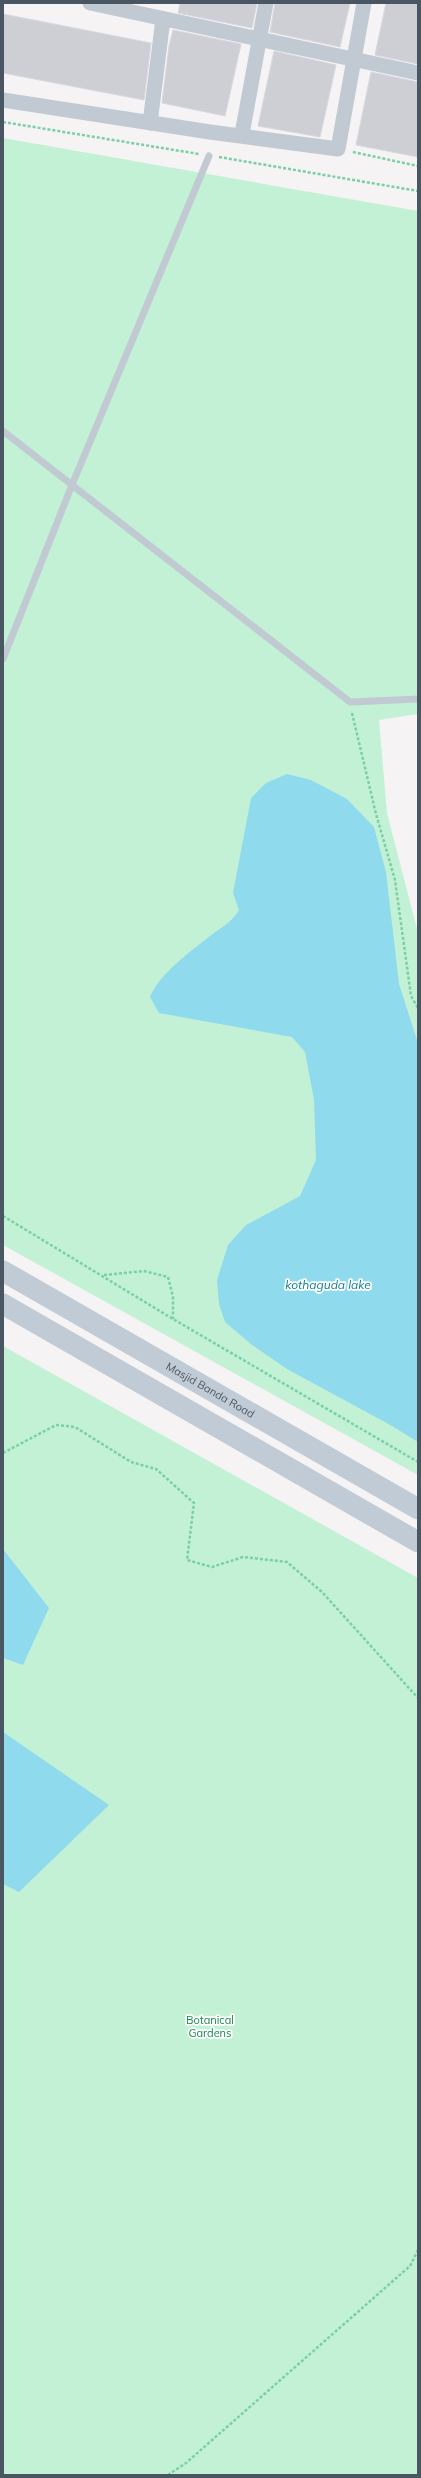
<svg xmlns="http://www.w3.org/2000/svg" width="421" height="2478" font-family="Mulish,sans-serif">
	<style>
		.green { fill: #c3f1d5 }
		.water { fill: #90daee }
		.building { fill: #cdcfd5; stroke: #d7d9de }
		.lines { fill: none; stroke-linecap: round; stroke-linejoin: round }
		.path { stroke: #7ad0a6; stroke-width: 2.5; stroke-dasharray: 3 2; stroke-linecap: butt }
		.lane { stroke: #c1cad2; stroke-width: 7 }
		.street { stroke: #c1cad2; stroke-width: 15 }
		.secondary { stroke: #c1cbd6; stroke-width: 21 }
		.labels { text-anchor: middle; stroke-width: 3.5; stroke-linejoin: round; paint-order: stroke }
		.street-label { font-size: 11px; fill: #4a5661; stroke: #fff }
		.park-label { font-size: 11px; fill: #17864f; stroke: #fff }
		.water-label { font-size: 12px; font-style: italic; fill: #0c7c9b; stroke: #fff }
	</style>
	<rect width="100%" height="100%" fill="#f5f3f3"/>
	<g class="green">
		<path d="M 3,138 L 418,211 L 418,714 L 379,720 L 387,813 L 418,933 L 418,1475 L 3,1245 Z"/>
		<path d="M 3,1346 L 418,1578 L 418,2475 L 3,2475 Z"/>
	</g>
	<g class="water">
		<path d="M 287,774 L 311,780 L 347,799 L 374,827 L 386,872 L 399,984 L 418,1043 L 418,1442 L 392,1426 L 287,1369 L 252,1345 L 225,1322 L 219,1304 L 217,1280 L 228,1245 L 246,1225 L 300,1196 L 316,1160 L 314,1100 L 305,1052 L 292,1037 L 159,1013 L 150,997 C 160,973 189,953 210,936 C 223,926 230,924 239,910 L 233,893 L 251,798 L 266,783 Z"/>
		<path d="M 3,1549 L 49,1608 L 23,1665 L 3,1658 Z"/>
		<path d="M 3,1732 L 109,1805 L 19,1892 L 3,1884 Z"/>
	</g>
	<g class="building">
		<path d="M 180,3 L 257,3 L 252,28 L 178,13 Z"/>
		<path d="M 275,3 L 350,3 L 340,47 L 270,32 Z"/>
		<path d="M 386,3 L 418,3 L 418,64 L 375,55 Z"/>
		<path d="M 3,14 L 151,43 L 144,100 L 3,73 Z"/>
		<path d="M 173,30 L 241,44 L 225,116 L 162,103 L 169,46 Z"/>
		<path d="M 274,51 L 336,65 L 320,137 L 258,126 Z"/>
		<path d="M 371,72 L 418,82 L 418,157 L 356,145 Z"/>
	</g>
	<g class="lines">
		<g class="path">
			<path d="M 3,122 L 199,154"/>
			<path d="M 353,152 L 418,166"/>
			<path d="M 219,157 L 418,191"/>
			<path d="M 352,713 L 376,814 L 395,880 L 411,996 L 418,1008"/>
			<path d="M 3,1216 L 173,1319 L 418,1462"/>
			<path d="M 104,1275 L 144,1271 L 168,1277 L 173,1297 L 173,1319"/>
			<path d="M 3,1453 L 56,1425 L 75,1427 L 131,1462 L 156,1469 L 194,1503 L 187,1560 L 212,1567 L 243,1557 L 287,1562 L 322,1592 L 418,1698"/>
			<path d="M 168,2475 L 186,2463 L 410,2266 L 418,2250"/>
		</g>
		<g class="lane">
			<path d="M 209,156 L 72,485 L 350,702 L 418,699"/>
			<path d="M 3,431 L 72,485 L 3,659"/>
		</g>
		<g class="street">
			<path d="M 90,3 L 418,73"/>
			<path d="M 3,100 L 210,132 L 338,149 L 364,3"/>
			<path d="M 150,123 L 163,19"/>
			<path d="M 242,134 L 266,3"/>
		</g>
		<g class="secondary">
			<path id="s1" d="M 3,1271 L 418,1509"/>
			<path d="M 3,1304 L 418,1542"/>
		</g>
	</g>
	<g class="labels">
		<g class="street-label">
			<text dy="4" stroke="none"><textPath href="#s1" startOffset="239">Masjid Banda Road</textPath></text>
		</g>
		<g class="park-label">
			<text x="210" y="2024">Botanical<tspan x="210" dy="13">Gardens</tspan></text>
		</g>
		<g class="water-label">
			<text x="328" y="1289">kothaguda lake</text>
		</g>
	</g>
	<rect width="421" height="2478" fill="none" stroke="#4a5661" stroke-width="8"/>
</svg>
